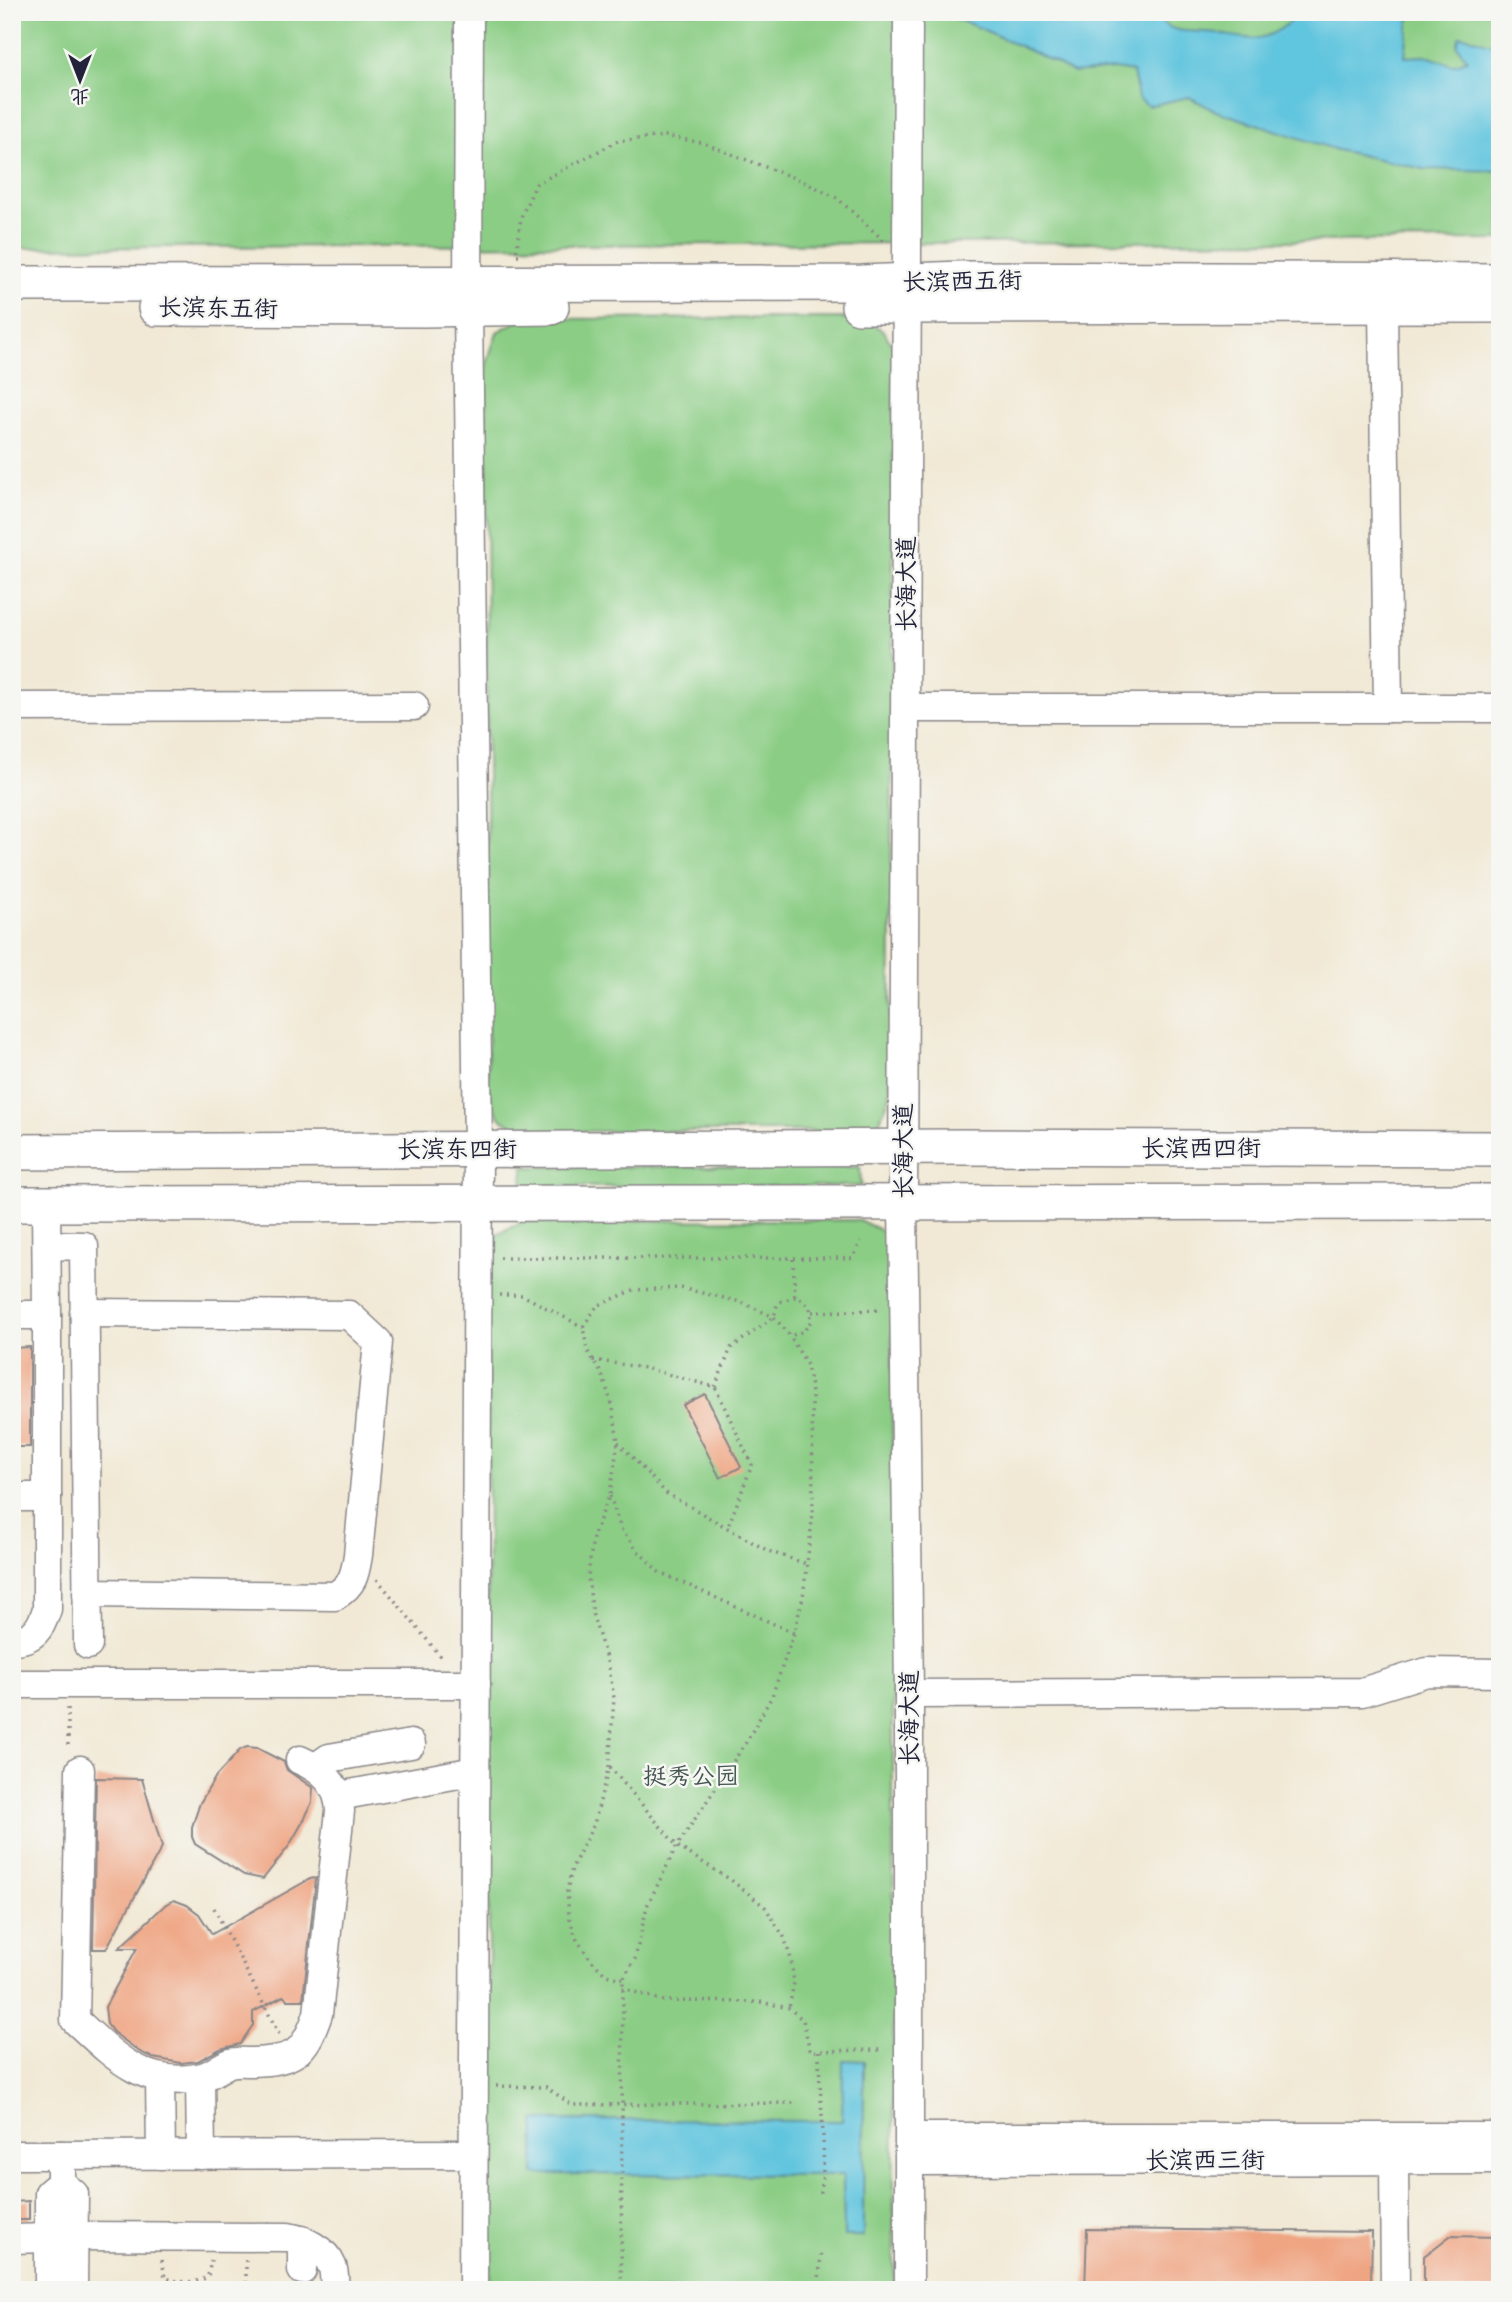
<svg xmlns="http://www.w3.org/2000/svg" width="1512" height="2302" font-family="'Patrick Hand','LXGW WenKai TC',sans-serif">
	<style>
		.green { fill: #8bcd85; stroke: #567860; stroke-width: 2 }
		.water { fill: #61c5de; stroke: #42748c; stroke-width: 2 }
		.building { fill: #efa482 }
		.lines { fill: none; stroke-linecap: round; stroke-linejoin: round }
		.minor-casing { stroke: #8a8688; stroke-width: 31 }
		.major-casing { stroke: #8a8688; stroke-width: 38 }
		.path { stroke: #8a8688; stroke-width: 3.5; stroke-dasharray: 2 5; stroke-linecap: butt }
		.minor { stroke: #fff; stroke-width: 28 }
		.major { stroke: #fff; stroke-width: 35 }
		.labels { text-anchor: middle; stroke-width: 5; stroke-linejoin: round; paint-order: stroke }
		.street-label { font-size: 24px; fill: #22223b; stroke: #f6f6f2 }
		.park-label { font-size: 24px; fill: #425551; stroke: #f6f6f2 }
	</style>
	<rect width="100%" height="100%" fill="#f6f6f2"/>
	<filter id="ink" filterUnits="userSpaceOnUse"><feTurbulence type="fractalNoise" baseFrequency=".0143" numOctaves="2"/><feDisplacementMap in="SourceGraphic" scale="14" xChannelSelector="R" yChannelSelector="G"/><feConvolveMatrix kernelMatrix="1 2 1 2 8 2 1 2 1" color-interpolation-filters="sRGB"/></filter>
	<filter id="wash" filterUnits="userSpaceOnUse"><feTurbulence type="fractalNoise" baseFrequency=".00686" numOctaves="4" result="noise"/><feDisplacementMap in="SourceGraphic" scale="28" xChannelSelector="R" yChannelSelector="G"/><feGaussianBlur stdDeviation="1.57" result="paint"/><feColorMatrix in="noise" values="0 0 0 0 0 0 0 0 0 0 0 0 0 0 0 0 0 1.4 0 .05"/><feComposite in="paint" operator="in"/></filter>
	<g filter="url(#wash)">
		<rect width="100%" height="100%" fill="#f1e9d5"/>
		<g class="green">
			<path d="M 12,12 L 1500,12 L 1500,240 L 12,248 Z"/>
			<path d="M 863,318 L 884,331 L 894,350 L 890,1096 L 879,1123 L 857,1131 L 526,1131 C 497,1120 494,1115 488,1085 L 486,366 L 497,332 L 521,319 Z"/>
			<path d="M 523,1167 L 860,1167 L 861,1186 L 523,1187 Z"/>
			<path d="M 859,1220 L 884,1232 L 892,1254 L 894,2290 L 490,2290 L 487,1262 L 497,1234 L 524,1221 Z"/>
		</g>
		<g class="water">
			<path d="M 937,12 L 1155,12 L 1154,14 C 1169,34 1186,31 1208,32 C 1237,35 1255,47 1282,28 C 1288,23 1294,20 1296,12 L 1408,12 L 1409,18 L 1405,57 L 1427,56 L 1452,65 L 1467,60 L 1457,45 L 1460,36 C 1475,36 1484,45 1500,45 L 1500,171 L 1424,169 L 1337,150 L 1216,111 L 1189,97 L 1148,106 L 1138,98 L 1133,72 L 1114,69 L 1073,73 L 1054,62 L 980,28 Z"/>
			<path d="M 843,2060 L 864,2061 L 863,2236 L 844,2236 L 843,2175 L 534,2174 L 535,2120 L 842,2121 Z"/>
		</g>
		<g id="blocks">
			<g class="building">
				<path d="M 30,1347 L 30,1447 L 12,1447 L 12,1348 Z"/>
				<path d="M 705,1394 L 741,1467 L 720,1478 L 683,1405 Z"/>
				<path d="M 247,1747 L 257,1748 L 284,1762 L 287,1770 L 313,1788 L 312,1802 L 305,1818 L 289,1846 L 263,1879 L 244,1875 L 195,1844 L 192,1837 L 192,1827 L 200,1803 L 216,1776 L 240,1750 Z"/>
				<path d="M 96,1778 L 142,1779 L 162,1847 L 106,1949 L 93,1949 Z"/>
				<path d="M 316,1878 L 303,2000 L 288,2000 L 283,1996 L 253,2012 L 253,2025 L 240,2044 L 220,2049 L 198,2061 L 181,2063 L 153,2058 L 140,2052 L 113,2032 L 107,2024 L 105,2007 L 137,1948 L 119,1948 L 166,1904 L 174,1900 L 187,1905 L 199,1914 L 212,1934 L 310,1879 Z"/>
				<path d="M 29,2201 L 29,2220 L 12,2220 L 12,2202 Z"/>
				<path d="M 1087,2229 L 1372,2232 L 1371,2290 L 1085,2290 Z"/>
				<path d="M 1450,2236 L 1500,2237 L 1500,2290 L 1424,2290 L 1424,2256 Z"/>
			</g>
		</g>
	</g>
	<g filter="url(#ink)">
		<use href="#blocks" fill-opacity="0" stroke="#8a8688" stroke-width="2"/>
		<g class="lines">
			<g class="minor-casing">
				<g id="minor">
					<path d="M 469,12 L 468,308 L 478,1149 L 473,2290"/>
					<path d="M 908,12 L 903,1202 L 909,1694 L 909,2290"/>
					<path d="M 1383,306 L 1388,708"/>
					<path d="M 12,707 L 414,706"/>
					<path d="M 906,708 L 1500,708"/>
					<path d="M 46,1205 L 47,1315"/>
					<path d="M 47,1245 L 84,1246 L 88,1645"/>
					<path d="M 84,1313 L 349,1315 L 378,1342 L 358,1555 C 355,1575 353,1585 335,1596 L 87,1593"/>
					<path d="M 12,1315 L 47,1315 L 47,1609 C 41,1628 34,1640 12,1640"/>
					<path d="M 12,1497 L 47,1497"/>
					<path d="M 12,1684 L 476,1684"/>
					<path d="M 909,1694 L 1362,1692 L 1427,1672 L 1500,1673"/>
					<path d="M 316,1767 L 329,1758 L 411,1744"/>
					<path d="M 80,1770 L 75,2020 C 113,2055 145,2090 202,2077 C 214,2074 221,2066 230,2063 C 236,2061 246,2062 252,2062 C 294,2060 304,2055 318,2014 L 340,1811 C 339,1785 323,1770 300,1760"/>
					<path d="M 339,1796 L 475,1771"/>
					<path d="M 160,2078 L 161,2155"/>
					<path d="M 200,2078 L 201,2155"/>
					<path d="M 910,2137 L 1500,2137"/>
					<path d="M 12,2155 L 473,2154"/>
					<path d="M 61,2155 L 61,2183 L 74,2194 L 73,2290"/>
					<path d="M 1394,2160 L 1395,2290"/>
					<path d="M 910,2161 L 1500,2160"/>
					<path d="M 73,2236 L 288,2237 C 304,2240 325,2249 332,2266 C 335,2272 334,2283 335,2290"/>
					<path d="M 12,2239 L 49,2238"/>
					<path d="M 302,2240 L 302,2270"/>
					<path d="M 49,2290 L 49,2193 L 61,2183"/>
				</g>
			</g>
			<g class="major-casing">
				<g id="major">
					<path d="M 12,284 L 862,283 L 961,279 L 1500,281"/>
					<path d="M 859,306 L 1500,305"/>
					<path d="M 156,308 L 424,309 L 551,307"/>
					<path d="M 12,1152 L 962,1147 L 1500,1149"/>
					<path d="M 12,1204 L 1500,1202"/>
				</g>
			</g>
			<g class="path">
				<path d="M 519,255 L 516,255 L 521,217 L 536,184 L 618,141 L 665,136 L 703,143 L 802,181 L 837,198 L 882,239 L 882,242"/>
				<path d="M 500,1258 L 853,1258 L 861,1241"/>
				<path d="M 793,1259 L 795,1297"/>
				<path d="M 499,1295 L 522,1295 L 583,1327"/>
				<path d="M 812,1312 L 881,1310"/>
				<path d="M 593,1360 L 645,1368 L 715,1387 L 752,1465 L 727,1529"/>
				<path d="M 715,1387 L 731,1348 L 774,1317 L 777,1305 L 782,1301 L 795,1297 L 801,1299 L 810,1307 L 811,1321 L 804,1331 L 790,1336"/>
				<path d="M 618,1442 L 666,1493 L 768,1551 L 807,1564"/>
				<path d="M 610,1496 L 621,1529 L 636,1549 L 659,1572 L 794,1633"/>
				<path d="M 377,1579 L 442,1658"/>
				<path d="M 68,1708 L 68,1749"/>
				<path d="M 610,1767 L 677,1846 L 731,1880 L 765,1907 L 784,1937 L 791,1959 L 794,1983 L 789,2008"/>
				<path d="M 214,1908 L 279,2034"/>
				<path d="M 623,1979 L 606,1975 L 591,1960 L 577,1940 L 569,1917 L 567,1891 L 572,1868 L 594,1824 L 609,1766 L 614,1698 L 609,1668 L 593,1616 L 588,1577 L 593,1537 L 610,1494 L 618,1442 L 613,1408 L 602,1374 L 587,1350 L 583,1327 L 597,1306 L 634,1290 L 681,1288 L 741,1302 L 774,1317 L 790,1336 L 807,1365 L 812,1393 L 813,1513 L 803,1597 L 794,1633 L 772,1696 L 747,1741 L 677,1846 L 647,1906 L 635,1959 L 623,1979 L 621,2280 L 624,2290"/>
				<path d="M 622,1988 L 664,2001 L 760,2002 L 789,2008 L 803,2020 L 810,2051 L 880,2050"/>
				<path d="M 819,2051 C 819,2100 828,2149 820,2197"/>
				<path d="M 496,2086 L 546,2087 L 572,2105 L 796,2103"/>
				<path d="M 162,2260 L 165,2277 C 176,2283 199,2284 208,2276 L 211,2260"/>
				<path d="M 246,2260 L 246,2290"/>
				<path d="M 815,2290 L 819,2281 L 821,2250"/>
			</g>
			<use href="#minor" class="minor"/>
			<use href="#major" class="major"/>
		</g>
	</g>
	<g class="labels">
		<g class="street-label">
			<text transform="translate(962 281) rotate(-1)" y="8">长滨西五街</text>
			<text transform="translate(218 308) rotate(1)" y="8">长滨东五街</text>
			<text transform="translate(906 584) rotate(-90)" y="8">长海大道</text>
			<text x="1201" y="1156">长滨西四街</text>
			<text x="457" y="1157">长滨东四街</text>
			<text transform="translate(903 1151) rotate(-90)" y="8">长海大道</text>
			<text transform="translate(909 1718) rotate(-90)" y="8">长海大道</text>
			<text x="1205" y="2168">长滨西三街</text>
		</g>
		<g class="park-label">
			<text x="691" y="1784">挺秀公园</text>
		</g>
	</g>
	<rect width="1512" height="2302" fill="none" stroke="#f6f6f2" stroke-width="42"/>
	<g transform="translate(80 80) rotate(180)" stroke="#f6f6f2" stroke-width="5" paint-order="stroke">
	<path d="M0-5L12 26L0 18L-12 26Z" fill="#22223b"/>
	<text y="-10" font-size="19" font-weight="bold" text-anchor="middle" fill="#22223b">北</text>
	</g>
</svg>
